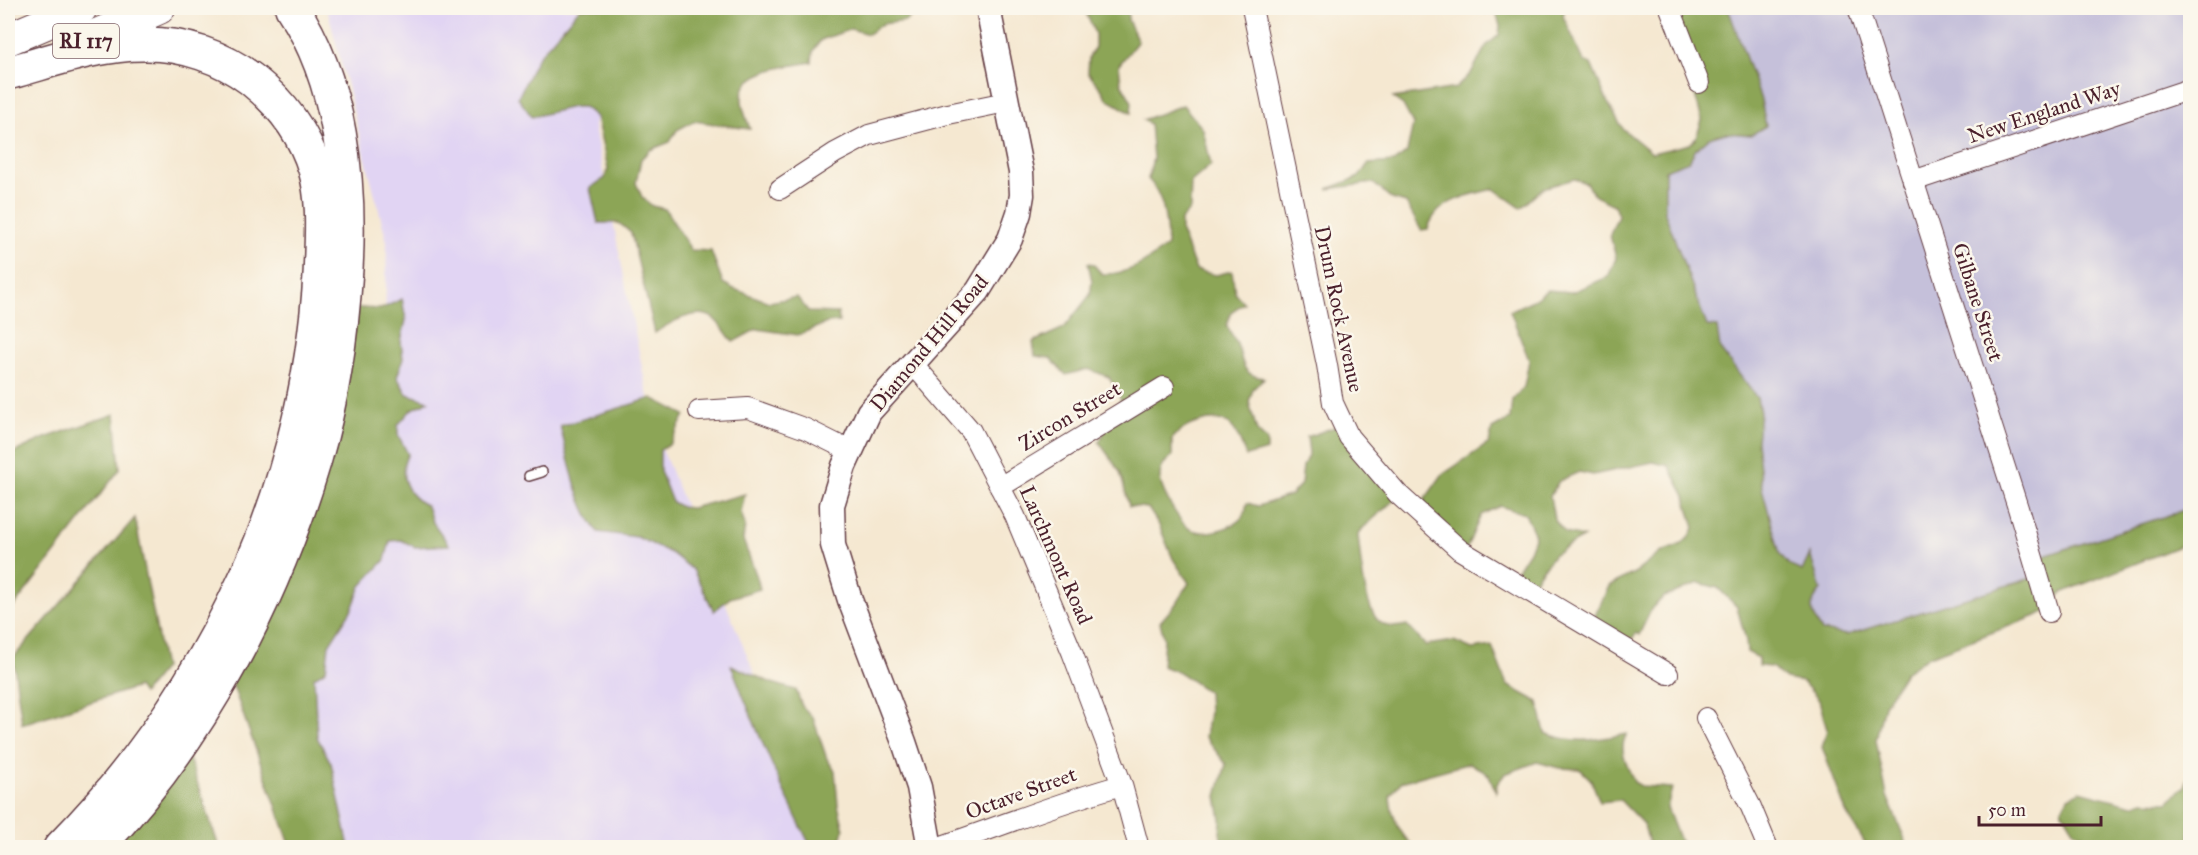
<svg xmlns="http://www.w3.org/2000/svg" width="2198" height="855" font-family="'IM FELL Great Primer',serif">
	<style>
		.built { fill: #e1d4f3 }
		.industrial { fill: #c5c0da }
		.forest { fill: #8ca556; stroke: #6b6240; stroke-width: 1.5 }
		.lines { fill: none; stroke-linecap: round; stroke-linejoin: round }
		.service-casing { stroke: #643d44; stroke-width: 12 }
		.minor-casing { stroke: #643d44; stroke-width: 22 }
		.tertiary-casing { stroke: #643d44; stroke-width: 27 }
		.primary-casing { stroke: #643d44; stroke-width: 34 }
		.motorway-casing { stroke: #643d44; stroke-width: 36 }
		.service { stroke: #fff; stroke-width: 9 }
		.minor { stroke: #fff; stroke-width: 20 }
		.tertiary { stroke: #fff; stroke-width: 24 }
		.primary { stroke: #fff; stroke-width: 32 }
		.motorway { stroke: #fff; stroke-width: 33 }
		.labels { text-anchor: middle; stroke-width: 5; stroke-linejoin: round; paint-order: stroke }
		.shield { fill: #fbf7ec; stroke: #7f6065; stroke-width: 1.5 }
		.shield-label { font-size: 20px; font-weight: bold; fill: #4a1f2b }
		.street-label { font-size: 21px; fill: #4a1f2b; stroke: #fbf7ec }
	</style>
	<rect width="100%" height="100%" fill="#fbf7ec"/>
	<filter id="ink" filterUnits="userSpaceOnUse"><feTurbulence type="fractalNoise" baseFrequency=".0167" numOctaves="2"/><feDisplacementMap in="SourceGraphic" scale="12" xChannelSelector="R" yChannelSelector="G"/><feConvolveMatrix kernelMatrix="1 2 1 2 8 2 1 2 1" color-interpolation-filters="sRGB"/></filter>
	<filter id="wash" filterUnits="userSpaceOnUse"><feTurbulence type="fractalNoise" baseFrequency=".008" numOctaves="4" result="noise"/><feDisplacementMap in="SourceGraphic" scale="24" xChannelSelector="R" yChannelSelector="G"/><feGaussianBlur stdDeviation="1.35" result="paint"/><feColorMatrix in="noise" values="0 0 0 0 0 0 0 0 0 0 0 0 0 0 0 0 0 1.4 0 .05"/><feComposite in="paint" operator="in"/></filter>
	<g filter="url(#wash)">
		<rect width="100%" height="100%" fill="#f5e8d1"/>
		<path class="built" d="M 327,8 L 617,8 L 594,127 L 655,432 L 826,847 L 323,847 L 272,653 L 380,512 L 387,242 Z"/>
		<path class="industrial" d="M 1728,8 L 2190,8 L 2190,508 L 2035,559 L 2038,576 L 1847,635 L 1822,631 L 1812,612 L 1809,556 L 1802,571 L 1790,566 L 1780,554 L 1762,488 L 1757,441 L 1760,412 L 1757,398 L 1720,349 L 1717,328 L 1707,326 L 1665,213 L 1665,170 L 1689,161 L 1696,149 L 1709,138 L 1726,133 L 1751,135 L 1766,125 L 1761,100 Z"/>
		<g class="forest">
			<path d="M 580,8 L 932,8 L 912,15 L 906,21 L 882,24 L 868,34 L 851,29 L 821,40 L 813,51 L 812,62 C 791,66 742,69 742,97 C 741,107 747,119 750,129 L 694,121 L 677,130 L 670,142 L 650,150 L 641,159 L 636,183 L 642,197 L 652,206 L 665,209 L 691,250 L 711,251 L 723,283 L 734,289 L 769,302 L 797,297 L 809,312 L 838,313 L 839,322 L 827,323 L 798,335 L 757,329 L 733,342 C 727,334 721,325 714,319 C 699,306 669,323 655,333 L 631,233 L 619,223 L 598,223 L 590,188 L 605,178 L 608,169 L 596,117 L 584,107 L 573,107 L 532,117 L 518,98 L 537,58 Z"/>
			<path d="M 1084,8 L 1129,8 L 1128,20 L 1138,41 L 1119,65 L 1121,83 L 1132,102 L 1131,113 L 1107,99 L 1102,90 L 1088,73 L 1089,57 L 1095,47 L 1095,34 Z"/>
			<path d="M 1495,8 L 1565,8 L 1563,16 L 1584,61 L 1591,64 L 1608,103 L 1623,129 L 1652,153 L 1690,144 L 1696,138 L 1702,120 L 1671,8 L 1728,8 L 1761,100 L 1766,126 L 1751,135 L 1726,133 L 1709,138 L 1696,149 L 1689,161 L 1665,170 L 1665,213 L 1707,326 L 1717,327 L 1720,349 L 1757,398 L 1760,412 L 1757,441 L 1762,488 L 1780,554 L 1790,566 L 1802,571 L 1810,554 L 1821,590 C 1806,607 1812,613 1822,631 L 1847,635 L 2038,576 L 2035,559 L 2190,508 L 2190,542 L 2061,593 L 2049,609 L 2039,615 L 1929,656 L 1905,672 L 1884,705 L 1876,740 L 1887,796 L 1908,847 L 1867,847 L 1846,812 L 1822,747 L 1827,730 L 1819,700 L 1803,682 L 1785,679 L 1772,667 L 1759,666 L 1759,658 L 1747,652 L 1746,641 L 1737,607 L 1718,588 L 1699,583 L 1664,597 L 1652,608 L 1639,635 L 1636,633 L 1625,650 L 1590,626 L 1609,586 L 1636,572 L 1660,553 L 1682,544 L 1690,536 L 1694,528 L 1685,496 L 1669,466 L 1653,462 L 1593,475 L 1579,472 L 1559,481 L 1550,496 L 1554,519 L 1565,533 L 1584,537 L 1554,554 L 1528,589 L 1511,579 L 1529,551 L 1535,535 L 1525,514 L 1500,506 L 1481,515 L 1465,552 L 1418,509 L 1442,475 L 1489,443 L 1492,429 L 1510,419 L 1512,400 L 1524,387 L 1529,360 L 1510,311 L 1535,299 L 1547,290 L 1572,292 L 1608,277 L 1616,258 L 1610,235 L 1618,215 L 1614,205 L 1595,196 L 1586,183 L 1574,179 L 1543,188 L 1521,208 L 1494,189 C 1469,195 1436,200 1428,229 L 1421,230 L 1406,203 L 1392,199 L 1373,183 L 1328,189 L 1359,177 L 1368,164 L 1394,162 L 1407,152 L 1413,124 L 1403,105 L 1393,98 L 1456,88 L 1471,73 L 1486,46 L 1499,35 L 1500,26 Z"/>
			<path d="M 1183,105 L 1203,129 L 1211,165 L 1191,182 L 1190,209 L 1181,220 L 1181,232 L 1196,270 L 1216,275 L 1232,271 L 1235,293 L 1244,303 L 1231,312 L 1227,326 C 1230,332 1234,338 1237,344 C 1244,362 1240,375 1264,378 L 1253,389 L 1249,402 L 1257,431 L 1267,441 L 1267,450 L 1246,456 C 1236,431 1232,413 1200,422 C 1187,426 1181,429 1172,439 L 1172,456 C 1166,461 1161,466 1160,475 C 1159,488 1180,525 1192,530 C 1206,536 1239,528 1245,512 C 1246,509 1246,506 1247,503 L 1258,506 L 1291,495 L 1301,484 L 1303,466 L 1309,453 L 1307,437 L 1340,425 L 1400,495 L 1363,528 L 1358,535 C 1360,555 1364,610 1380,622 C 1387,628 1399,627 1407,625 L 1425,645 L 1454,641 L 1472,649 L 1492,646 L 1507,685 L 1538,702 L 1545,733 C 1577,745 1594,740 1627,734 C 1617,749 1628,767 1634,782 L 1641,786 L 1672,788 L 1667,808 L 1680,841 L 1685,847 L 1650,847 L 1644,825 L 1620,800 L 1600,802 L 1591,780 L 1580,769 L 1559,768 L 1537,762 L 1505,774 L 1497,784 L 1496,792 L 1489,775 L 1470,763 L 1401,782 L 1390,796 C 1391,815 1400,836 1415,847 L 1223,847 L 1220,833 L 1221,820 L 1217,796 L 1226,764 L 1205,737 L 1209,712 L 1208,692 L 1180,673 L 1162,666 L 1164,638 L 1160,622 L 1175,605 L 1189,583 L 1173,559 L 1159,525 L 1148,508 L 1129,506 L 1120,472 L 1099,442 L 1121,400 L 1109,377 L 1088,369 L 1066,375 L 1050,358 L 1035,356 L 1033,342 L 1064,328 L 1090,295 L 1092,281 L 1088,263 L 1093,264 L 1102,274 C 1128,275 1147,262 1167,246 C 1167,225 1165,196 1148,179 L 1153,158 L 1150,124 L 1143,120 Z"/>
			<path d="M 402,299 L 406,320 L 401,341 L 403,359 L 397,377 L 407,394 L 429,401 L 411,410 L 398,425 L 398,435 L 408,454 C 397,474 407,497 427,506 L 432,521 L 449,545 L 415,547 L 401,540 L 390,541 L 385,560 L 361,586 L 352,609 L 329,645 L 326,670 L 314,677 L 317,737 L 331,763 L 349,847 L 291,847 L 226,667 L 343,307 L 381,309 Z"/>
			<path d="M 652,398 L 685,415 L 669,445 L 660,450 L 660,471 L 672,502 L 681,507 L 691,508 L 745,494 L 741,512 L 745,525 L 743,540 L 757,577 L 760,589 L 730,598 L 714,611 L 693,570 L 671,553 L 637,537 L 598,532 C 576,502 569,460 560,426 Z"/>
			<path d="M 115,414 L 120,469 L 8,614 L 8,455 L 45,438 Z"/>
			<path d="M 135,518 L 164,668 L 143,694 L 138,687 L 22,724 L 13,658 Z"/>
			<path d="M 731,665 L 772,683 L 796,690 L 802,706 L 813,718 L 827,759 L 835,771 L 838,805 L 844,830 L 839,847 L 811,847 C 781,788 754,725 731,665 Z"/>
			<path d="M 183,741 L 219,847 L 96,848 Z"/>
			<path d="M 2190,773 L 2190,847 L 2101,847 L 2074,830 L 2062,810 L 2068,797 L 2080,791 L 2133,805 L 2143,801 L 2168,802 L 2185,786 Z"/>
		</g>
	</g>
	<g filter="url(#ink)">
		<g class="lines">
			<g class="service-casing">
				<path id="service" d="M 529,476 L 542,472"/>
			</g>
			<g class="minor-casing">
				<g id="minor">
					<path d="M 1252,8 L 1327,365 L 1333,403 L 1349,437 L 1398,494 L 1460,550 L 1668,674"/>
					<path d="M 1670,8 L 1699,83"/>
					<path d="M 1858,8 L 2018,508 L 2049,612"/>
					<path d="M 1913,181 L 2190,89"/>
					<path d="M 780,189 L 835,153 L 869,135 L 948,114 L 1006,102"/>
					<path d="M 913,364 L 971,431 L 1015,516 L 1072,652 L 1122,785 L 1139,848"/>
					<path d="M 699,411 L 748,408 L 806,429 L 850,451"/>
					<path d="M 1000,487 L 1164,387"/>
					<path d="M 1706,718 L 1751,807 L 1768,848"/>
					<path d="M 936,848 C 999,827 1059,802 1122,785"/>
				</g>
			</g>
			<g class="tertiary-casing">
				<path id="tertiary" d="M 930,848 L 919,787 L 904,742 L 850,600 L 833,545 L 832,505 L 844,466 L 869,412 L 978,291 L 1010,239 L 1019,213 L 1022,195 L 1021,172 L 988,8"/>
			</g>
			<g class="primary-casing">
				<g id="primary">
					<path d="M 8,39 L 81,8"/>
					<path d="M 72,46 L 159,8"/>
				</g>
			</g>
			<g class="motorway-casing">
				<g id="motorway">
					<path d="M 11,72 C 55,60 100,43 147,44 C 184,44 222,57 251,79 C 280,102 304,133 315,169 C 323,196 322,224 321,252 C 318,360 291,479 246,577 C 200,678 138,769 60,848"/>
					<path d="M 96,848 C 200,741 273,601 315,459 C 333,398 342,332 346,269 C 351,183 341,81 292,8"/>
				</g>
			</g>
			<use href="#service" class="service"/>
			<use href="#minor" class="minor"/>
			<use href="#tertiary" class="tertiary"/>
			<use href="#primary" class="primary"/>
			<use href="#motorway" class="motorway"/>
		</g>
	</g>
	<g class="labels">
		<rect class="shield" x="53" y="24" width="66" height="34" rx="4.5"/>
		<g class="shield-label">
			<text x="86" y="48">RI 117</text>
		</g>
		<g class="street-label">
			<text transform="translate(2044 112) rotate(-18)" y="7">New England Way</text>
			<text transform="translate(1978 302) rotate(72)" y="7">Gilbane Street</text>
			<text transform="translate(1339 309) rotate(78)" y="7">Drum Rock Avenue</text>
			<text transform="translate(929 343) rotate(-50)" y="7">Diamond Hill Road</text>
			<text transform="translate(1070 416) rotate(-31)" y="7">Zircon Street</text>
			<text transform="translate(1056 555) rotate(66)" y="7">Larchmont Road</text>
			<text transform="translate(1021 793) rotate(-20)" y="7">Octave Street</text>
		</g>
	</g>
	<rect width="2198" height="855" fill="none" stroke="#fbf7ec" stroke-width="30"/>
	<path d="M1979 816v9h122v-9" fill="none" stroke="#4a1f2b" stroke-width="3"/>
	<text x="1988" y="816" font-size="18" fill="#4a1f2b" stroke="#fbf7ec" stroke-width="4.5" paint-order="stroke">50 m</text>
</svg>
